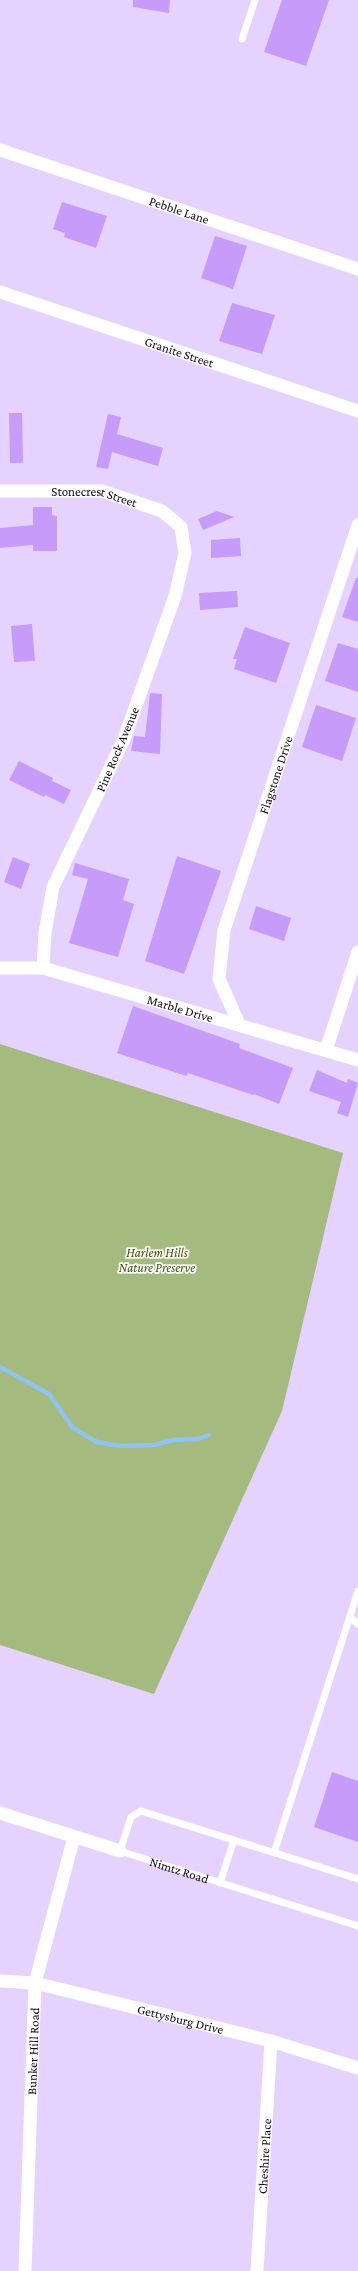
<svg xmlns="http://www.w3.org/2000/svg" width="358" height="2271" font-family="'Crimson Pro',serif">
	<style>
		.green { fill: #a4ba7f }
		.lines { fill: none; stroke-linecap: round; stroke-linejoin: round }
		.stream { stroke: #90c4f0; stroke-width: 4.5 }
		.building { fill: #c69bf9 }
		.service { stroke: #fff; stroke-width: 7 }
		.minor { stroke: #fff; stroke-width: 13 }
		.labels { text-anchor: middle; stroke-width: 3.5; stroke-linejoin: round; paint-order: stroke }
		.street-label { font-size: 13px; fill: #0f0817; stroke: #fcfcfc }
		.park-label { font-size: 13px; font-style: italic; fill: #3d5201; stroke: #fcfcfc }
	</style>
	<rect width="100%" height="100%" fill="#e5d2fe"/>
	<path class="green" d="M 0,1044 L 343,1153 L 282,1411 L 154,1694 L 0,1645 Z"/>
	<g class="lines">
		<path class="stream" d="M 0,1367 L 49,1394 L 73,1428 L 97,1442 L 120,1446 L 154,1445 L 173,1440 L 198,1439 L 209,1435"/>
	</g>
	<g class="building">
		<path d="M 133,0 L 170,0 L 169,13 L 133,7 Z"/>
		<path d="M 282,0 L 329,0 L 306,66 L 264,52 Z"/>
		<path d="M 62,202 L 107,216 L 96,248 L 64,237 L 65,233 L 53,229 Z"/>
		<path d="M 215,236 L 247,246 L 233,289 L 201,278 Z"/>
		<path d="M 232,303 L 275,315 L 262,354 L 219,341 Z"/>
		<path d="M 9,413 L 22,413 L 23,463 L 10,463 Z"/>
		<path d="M 108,414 L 121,417 L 117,434 L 163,448 L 158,466 L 112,452 L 108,469 L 96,467 Z"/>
		<path d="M 33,507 L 52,507 L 52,515 L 57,516 L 57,551 L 33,551 L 33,545 L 0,548 L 0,528 L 33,525 Z"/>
		<path d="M 217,511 L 234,517 L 203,530 L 198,519 Z"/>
		<path d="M 240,538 L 241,556 L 211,558 L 211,540 Z"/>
		<path d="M 356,578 L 358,578 L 358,622 L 342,617 Z"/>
		<path d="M 237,591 L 238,607 L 200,610 L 199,593 Z"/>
		<path d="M 32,624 L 35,661 L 14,662 L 11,626 Z"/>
		<path d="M 245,627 L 290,643 L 276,683 L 234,669 L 237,659 L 233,659 Z"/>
		<path d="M 338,643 L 358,649 L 358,692 L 325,681 Z"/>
		<path d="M 150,693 L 162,694 L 160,754 L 131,751 L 134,736 L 145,737 Z"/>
		<path d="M 316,705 L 356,718 L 342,761 L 302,747 Z"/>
		<path d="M 19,761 L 53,778 L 52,781 L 71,790 L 64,804 L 45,795 L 44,797 L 9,780 Z"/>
		<path d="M 177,856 L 221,871 L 184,974 L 145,961 Z"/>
		<path d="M 13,857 L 30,864 L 21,889 L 4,882 Z"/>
		<path d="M 75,863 L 129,879 L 123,900 L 134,904 L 118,957 L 69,943 L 88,879 L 72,875 Z"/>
		<path d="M 256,906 L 291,918 L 284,941 L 249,929 Z"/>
		<path d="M 133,1006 L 240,1044 L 239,1048 L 293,1068 L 279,1104 L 254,1094 L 253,1095 L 188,1073 L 186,1076 L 117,1053 Z"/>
		<path d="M 317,1070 L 347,1083 L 348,1079 L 358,1083 L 348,1117 L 337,1113 L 341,1102 L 309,1091 Z"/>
		<path d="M 332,1772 L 358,1781 L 358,1842 L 314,1827 Z"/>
	</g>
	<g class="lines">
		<g class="service">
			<path d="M 242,39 L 255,0"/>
			<path d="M 350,1617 L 358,1624"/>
			<path d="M 274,1853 L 358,1591"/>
			<path id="s1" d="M 358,1879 L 141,1811 L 131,1817 L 120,1851 L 358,1926"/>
			<path d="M 220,1883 L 234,1840"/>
		</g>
		<g class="minor">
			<path id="s2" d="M 0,150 L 358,269"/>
			<path id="s3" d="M 0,292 L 358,411"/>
			<path id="s4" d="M 0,491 L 102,491 L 162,511 L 181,527 L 185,553 L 175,596 L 124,739 L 53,887 L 45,933 L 43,968"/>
			<path id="s5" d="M 0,968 L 43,968 L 358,1060"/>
			<path id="s6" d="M 239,1024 L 219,979 L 224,930 L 358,525"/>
			<path d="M 326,1050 L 358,952"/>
			<path d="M 0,1813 L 120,1851"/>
			<path id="s7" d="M 0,1981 L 35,1983 L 271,2041 L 358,2068"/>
			<path id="s8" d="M 25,2271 L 35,1983 L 74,1837"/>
			<path id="s9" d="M 257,2271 L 271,2041"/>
		</g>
	</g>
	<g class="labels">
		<g class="street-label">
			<text dy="5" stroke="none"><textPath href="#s2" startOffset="189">Pebble Lane</textPath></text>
			<text dy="5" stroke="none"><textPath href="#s3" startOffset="189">Granite Street</textPath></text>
			<text dy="5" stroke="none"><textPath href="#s4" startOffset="95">Stonecrest Street</textPath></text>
			<text transform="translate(117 749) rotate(-67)" y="5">Pine Rock Avenue</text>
			<text dy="5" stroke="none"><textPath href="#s6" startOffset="262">Flagstone Drive</textPath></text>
			<text dy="5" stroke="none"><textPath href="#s5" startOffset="186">Marble Drive</textPath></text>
			<text dy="5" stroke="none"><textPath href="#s1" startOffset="337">Nimtz Road</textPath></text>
			<text dy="5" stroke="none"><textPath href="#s7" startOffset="185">Gettysburg Drive</textPath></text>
			<text dy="5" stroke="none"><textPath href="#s8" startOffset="220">Bunker Hill Road</textPath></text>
			<text dy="5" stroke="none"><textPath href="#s9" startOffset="115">Cheshire Place</textPath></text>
		</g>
		<g class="park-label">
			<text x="157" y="1257">Harlem Hills<tspan x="157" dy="15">Nature Preserve</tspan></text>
		</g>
	</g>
</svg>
